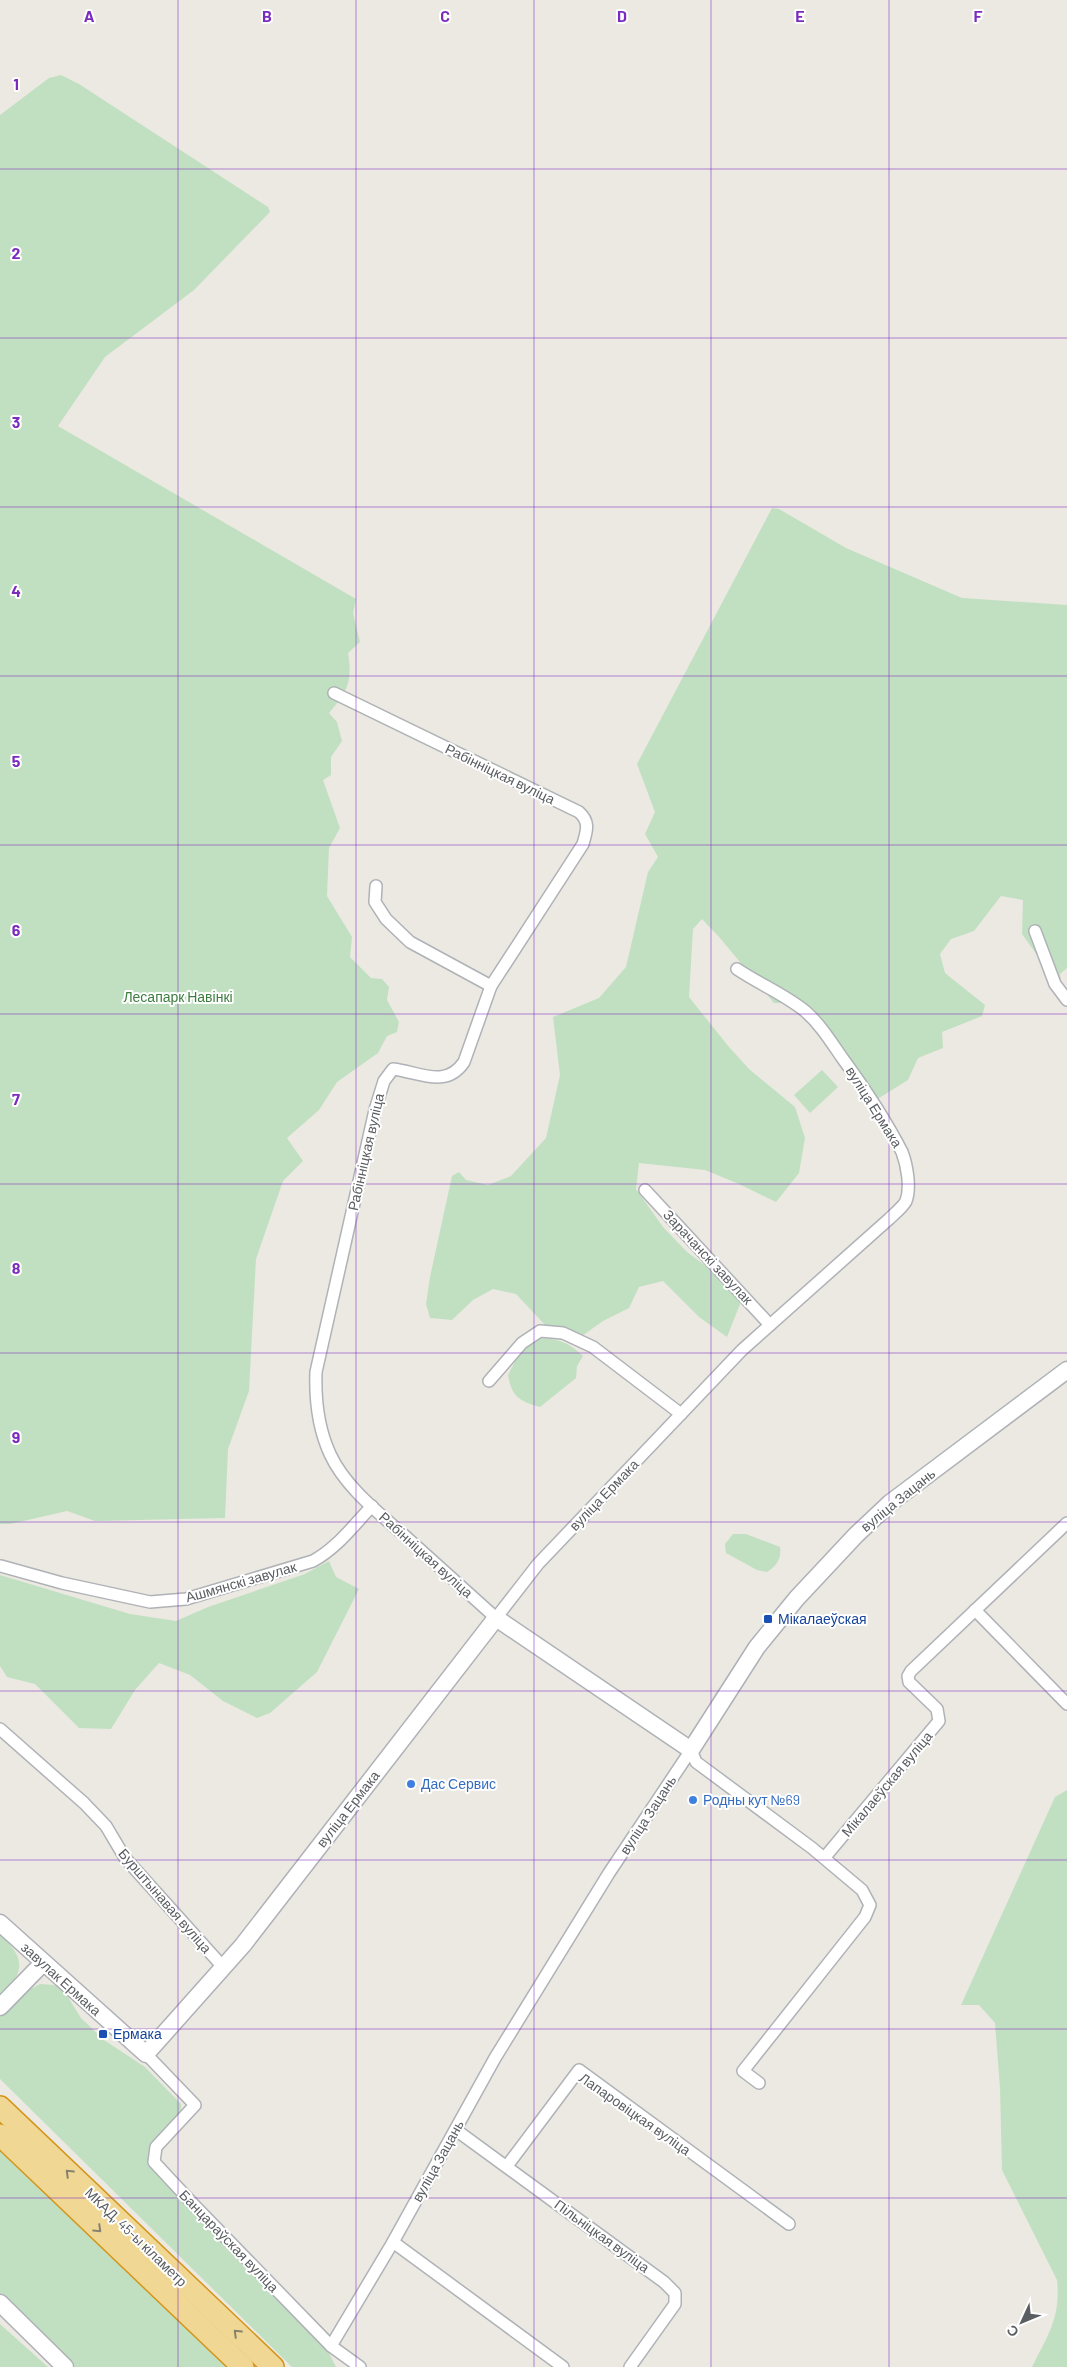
<svg xmlns="http://www.w3.org/2000/svg" width="1067" height="2367" font-family="Barlow,sans-serif">
	<style>
		.green { fill: #c1e0c1 }
		.lines { fill: none; stroke-linecap: round; stroke-linejoin: round }
		.street-casing { stroke: #afb2b6; stroke-width: 14 }
		.secondary-casing { stroke: #aeb1b6; stroke-width: 19 }
		.highway-casing { stroke: #d4961a; stroke-width: 24 }
		.street { stroke: #fff; stroke-width: 11 }
		.secondary { stroke: #fff; stroke-width: 16 }
		.highway { stroke: #f0d794; stroke-width: 21 }
		.oneway { stroke: #878270 }
		.grid { fill: none; stroke: #7b2cbf; stroke-width: 1; stroke-opacity: 0.55 }
		.transit-dot { fill: #1a4fb4; stroke: #fff; stroke-width: 2 }
		.shop-dot { fill: #3f7fe0; stroke: #fff; stroke-width: 2 }
		.labels { text-anchor: middle; stroke-width: 4; stroke-linejoin: round; paint-order: stroke }
		.street-label { font-size: 14px; fill: #5a5d61; stroke: #fff }
		.park-label { font-size: 14px; fill: #3d7d3f; stroke: #fff }
		.transit-label { font-size: 14px; fill: #164399; stroke: #fff; text-anchor: start }
		.shop-label { font-size: 14px; fill: #366cbe; stroke: #fff; text-anchor: start }
		.grid-label { font-size: 16px; text-anchor: middle; font-weight: bold; fill: #7b2cbf; stroke: #fff; stroke-width: 4; stroke-linejoin: round; paint-order: stroke }
	</style>
	<rect width="100%" height="100%" fill="#ebe9e2"/>
	<g class="green">
		<path d="M 61,75 L 79,84 L 268,207 L 270,212 L 194,290 L 105,357 L 58,426 L 356,599 L 353,613 L 360,642 L 348,653 C 353,682 347,692 329,713 L 337,722 L 342,741 L 331,757 L 331,775 L 323,780 L 340,828 L 329,848 L 327,896 L 352,937 L 350,957 L 371,978 L 382,979 L 389,987 L 387,1000 L 399,1022 L 397,1032 L 387,1036 L 378,1053 L 337,1082 L 319,1110 L 287,1138 L 303,1161 L 283,1181 L 256,1259 L 249,1391 L 228,1449 L 225,1518 L 95,1521 L 67,1511 L 10,1524 L 0,1524 L 0,115 L 49,78 Z"/>
		<path d="M 772,508 L 779,509 L 846,548 L 962,598 L 1067,605 L 1067,968 L 1060,974 L 1062,990 L 1022,934 L 1023,900 L 1001,896 L 974,931 L 951,939 L 940,954 L 945,973 L 985,1005 L 982,1016 L 942,1032 L 943,1048 L 918,1058 L 908,1080 L 871,1103 L 831,1031 L 804,1003 L 774,1003 L 720,938 L 702,919 L 693,929 L 689,997 L 729,1047 L 749,1069 L 795,1107 L 805,1138 L 799,1173 L 776,1202 L 739,1184 L 705,1170 L 639,1163 L 636,1189 L 663,1227 L 687,1252 L 718,1275 L 742,1299 L 727,1337 L 699,1317 L 663,1281 L 639,1287 L 629,1308 L 603,1321 L 582,1336 L 545,1325 L 516,1294 L 493,1289 L 473,1300 L 452,1320 L 430,1318 L 426,1304 L 430,1277 L 452,1176 L 459,1172 L 466,1180 L 488,1185 L 511,1176 L 546,1138 L 560,1075 L 553,1017 L 599,998 L 626,967 L 648,872 L 658,857 L 645,834 L 655,812 L 637,764 Z"/>
		<path d="M 822,1070 L 838,1087 L 810,1113 L 794,1095 Z"/>
		<path d="M 538,1338 C 560,1339 568,1342 583,1356 L 577,1366 L 576,1378 L 540,1407 C 519,1401 512,1397 508,1375 L 521,1350 Z"/>
		<path d="M 733,1534 L 746,1534 L 780,1547 C 782,1559 776,1566 767,1572 L 757,1570 L 726,1553 L 725,1544 Z"/>
		<path d="M 329,1561 L 336,1577 L 359,1589 L 317,1672 L 270,1713 L 257,1718 L 223,1701 L 190,1675 L 159,1663 L 135,1690 L 111,1729 L 79,1728 L 35,1684 L 7,1677 L 0,1666 L 0,1575 L 130,1614 L 176,1621 L 208,1607 L 305,1574 Z"/>
		<path d="M 1067,1790 L 1067,2367 L 1032,2367 C 1048,2335 1061,2317 1057,2280 L 1002,2170 L 1000,2088 L 995,2023 L 979,2005 L 961,2005 L 1055,1797 Z"/>
		<path d="M 0,1935 C 29,1961 22,1973 0,1999 Z"/>
		<path d="M 40,1984 L 54,1985 L 59,1987 L 66,1994 L 81,2018 L 104,2040 L 145,2067 L 181,2104 C 184,2122 150,2136 148,2154 C 147,2158 149,2163 150,2167 L 328,2351 L 336,2367 L 292,2367 L 0,2079 L 0,2017 L 28,1990 Z"/>
		<path d="M 0,2147 L 229,2367 L 73,2367 L 50,2348 L 0,2296 Z"/>
		<path d="M 0,2324 L 48,2367 L 0,2367 Z"/>
	</g>
	<g class="lines">
		<g class="street-casing">
			<g id="street">
				<path d="M 334,693 L 579,812 C 590,822 587,830 583,844 L 491,986 L 464,1062 C 446,1089 419,1072 393,1069 L 384,1081 L 375,1110 L 316,1372 C 315,1400 318,1428 330,1454 C 345,1487 379,1513 405,1536 C 435,1563 466,1591 496,1618 L 538,1564 L 742,1350 L 889,1219 C 894,1214 903,1207 906,1201 C 911,1188 907,1165 902,1152 C 885,1119 865,1089 843,1059 C 831,1042 821,1025 805,1011 C 784,994 759,984 737,969"/>
				<path d="M 376,886 L 375,902 L 386,919 L 410,942 L 491,986"/>
				<path d="M 1035,931 L 1055,984 L 1067,1000"/>
				<path d="M 645,1190 L 770,1325"/>
				<path d="M 489,1381 L 522,1343 L 540,1331 L 563,1333 L 593,1347 L 681,1414"/>
				<path d="M 1,1566 L 62,1583 L 150,1602 L 186,1599 L 313,1561 C 337,1548 353,1526 372,1506"/>
				<path d="M 975,1610 L 1067,1704"/>
				<path d="M 0,1729 L 84,1803 L 106,1826 L 125,1858 L 224,1968"/>
				<path d="M 691,1750 L 696,1762 L 812,1848 L 862,1890 L 870,1905 L 865,1917 L 743,2071 L 759,2083"/>
				<path d="M 825,1857 L 939,1721 L 937,1709 L 909,1682 L 908,1676 L 911,1671 L 1067,1523"/>
				<path d="M 146,2054 L 195,2105 L 156,2147 L 154,2162 L 195,2206 L 331,2346 L 360,2367"/>
				<path d="M 456,2130 L 664,2282 L 675,2293 L 675,2304 L 630,2367"/>
				<path d="M 507,2166 L 579,2070 L 789,2224"/>
				<path d="M 393,2242 L 563,2367"/>
				<path d="M 331,2346 L 393,2242 L 495,2058 L 609,1873 L 691,1750"/>
			</g>
		</g>
		<g class="secondary-casing">
			<g id="secondary">
				<path d="M 0,1923 L 146,2054 L 243,1945 L 496,1618 L 691,1750 L 757,1647 L 797,1598 L 856,1535 L 890,1503 L 1067,1370"/>
				<path d="M 0,2007 L 43,1963"/>
				<path d="M 0,2303 L 65,2367"/>
			</g>
		</g>
		<g class="highway-casing">
			<g id="highway">
				<path d="M 0,2107 L 273,2367"/>
				<path d="M 0,2135 L 243,2367"/>
			</g>
		</g>
		<use href="#street" class="street"/>
		<use href="#secondary" class="secondary"/>
		<use href="#highway" class="highway"/>
	</g>
	<defs><path id="oneway-chevron" d="M-2-3.5L2.5 0L-2 3.5" fill="none" stroke-width="1.6" stroke-linecap="round" stroke-linejoin="round" transform="scale(1.25)"/></defs>
	<g class="oneway">
		<use href="#oneway-chevron" transform="translate(69 2173) rotate(-136)"/>
		<use href="#oneway-chevron" transform="translate(98 2229) rotate(44)"/>
		<use href="#oneway-chevron" transform="translate(237 2333) rotate(-136)"/>
	</g>
	<path class="grid" d="M 178,0 L 178,2367M 356,0 L 356,2367M 534,0 L 534,2367M 711,0 L 711,2367M 889,0 L 889,2367M 0,169 L 1067,169M 0,338 L 1067,338M 0,507 L 1067,507M 0,676 L 1067,676M 0,845 L 1067,845M 0,1014 L 1067,1014M 0,1184 L 1067,1184M 0,1353 L 1067,1353M 0,1522 L 1067,1522M 0,1691 L 1067,1691M 0,1860 L 1067,1860M 0,2029 L 1067,2029M 0,2198 L 1067,2198"/>
	<g class="transit-dot">
		<rect x="763" y="1614" width="10" height="10" rx="2.5"/>
		<rect x="98" y="2029" width="10" height="10" rx="2.5"/>
	</g>
	<g class="shop-dot">
		<circle cx="411" cy="1784" r="5"/>
		<circle cx="693" cy="1800" r="5"/>
	</g>
	<g class="labels">
		<g class="street-label">
			<text transform="translate(500 774) rotate(26)" y="5">Рабінніцкая вуліца</text>
			<text transform="translate(874 1107) rotate(58)" y="5">вуліца Ермака</text>
			<text transform="translate(366 1152) rotate(-77)" y="5">Рабінніцкая вуліца</text>
			<text transform="translate(708 1257) rotate(47)" y="5">Зарачанскі завулак</text>
			<text transform="translate(604 1495) rotate(-46)" y="5">вуліца Ермака</text>
			<text transform="translate(898 1500) rotate(-39)" y="5">вуліца Зацань</text>
			<text transform="translate(426 1555) rotate(42)" y="5">Рабінніцкая вуліца</text>
			<text transform="translate(241 1582) rotate(-16)" y="5">Ашмянскі завулак</text>
			<text transform="translate(887 1784) rotate(-50)" y="5">Мікалаеўская вуліца</text>
			<text transform="translate(348 1809) rotate(-52)" y="5">вуліца Ермака</text>
			<text transform="translate(648 1815) rotate(-57)" y="5">вуліца Зацань</text>
			<text transform="translate(165 1901) rotate(49)" y="5">Бурштынавая вуліца</text>
			<text transform="translate(61 1979) rotate(42)" y="5">завулак Ермака</text>
			<text transform="translate(635 2114) rotate(35)" y="5">Лапаровіцкая вуліца</text>
			<text transform="translate(438 2161) rotate(-61)" y="5">вуліца Зацань</text>
			<text transform="translate(602 2236) rotate(36)" y="5">Пільніцкая вуліца</text>
			<text transform="translate(136 2237) rotate(44)" y="5">МКАД, 45-ы кіламетр</text>
			<text transform="translate(229 2241) rotate(46)" y="5">Банцараўская вуліца</text>
		</g>
		<g class="park-label">
			<text x="178" y="1002">Лесапарк Навінкі</text>
		</g>
		<g class="transit-label">
			<text x="778" y="1624">Мікалаеўская</text>
			<text x="113" y="2039">Ермака</text>
		</g>
		<g class="shop-label">
			<text x="421" y="1789">Дас Сервис</text>
			<text x="703" y="1805">Родны кут №69</text>
		</g>
	</g>
	<g class="grid-label">
		<text x="89" y="22">A</text>
		<text x="267" y="22">B</text>
		<text x="445" y="22">C</text>
		<text x="622" y="22">D</text>
		<text x="800" y="22">E</text>
		<text x="978" y="22">F</text>
		<text x="16" y="90">1</text>
		<text x="16" y="259">2</text>
		<text x="16" y="428">3</text>
		<text x="16" y="597">4</text>
		<text x="16" y="767">5</text>
		<text x="16" y="936">6</text>
		<text x="16" y="1105">7</text>
		<text x="16" y="1274">8</text>
		<text x="16" y="1443">9</text>
	</g>
	<g transform="translate(1022 2322) rotate(226)" stroke="#ffffff" stroke-width="4" paint-order="stroke">
	<path d="M0-4L9 19L0 12L-9 19Z" fill="#5a5d61"/>
	<text y="-8" font-size="14" font-weight="bold" text-anchor="middle" fill="#5a5d61">С</text>
	</g>
</svg>
